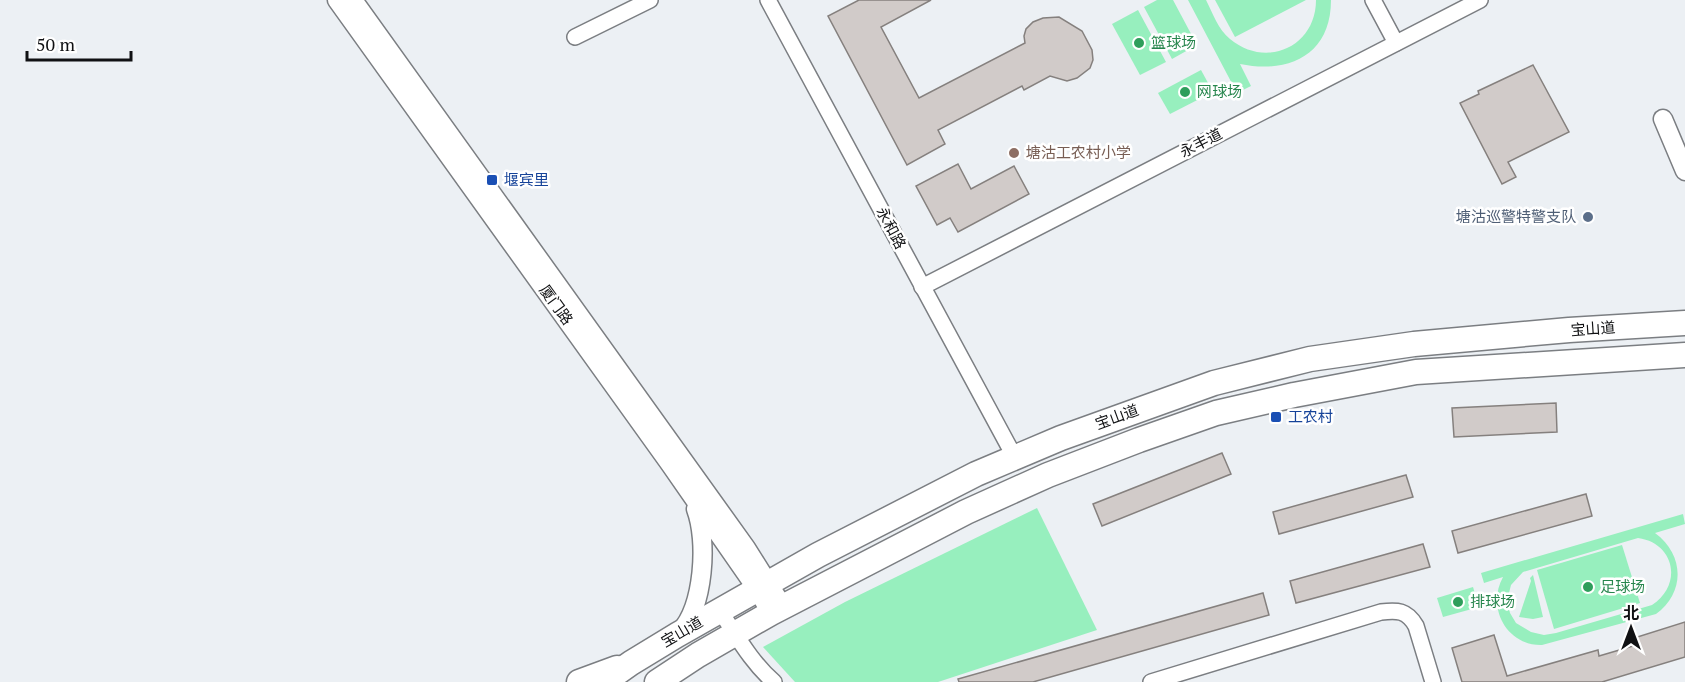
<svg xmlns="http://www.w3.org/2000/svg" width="1685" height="682" font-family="'PT Serif','Noto Sans SC',serif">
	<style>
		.green { fill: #97efbe; fill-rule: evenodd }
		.building { fill: #d1cbc9; stroke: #85807e; stroke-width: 1.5 }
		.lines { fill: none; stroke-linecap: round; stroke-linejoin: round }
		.minor-casing { stroke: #7b7e82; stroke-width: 18 }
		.tertiary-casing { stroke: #7b7e82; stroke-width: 21 }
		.primary-casing { stroke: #7b7e82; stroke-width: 27 }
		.minor { stroke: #fff; stroke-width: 15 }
		.tertiary { stroke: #fff; stroke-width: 18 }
		.primary { stroke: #fff; stroke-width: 24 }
		.leisure-dot { fill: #2e9e5b; stroke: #fff; stroke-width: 2 }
		.education-dot { fill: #8d6e63; stroke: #fff; stroke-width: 2 }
		.transit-dot { fill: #1a4fb4; stroke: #fff; stroke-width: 2 }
		.service-dot { fill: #5c6f8a; stroke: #fff; stroke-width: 2 }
		.labels { text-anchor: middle; stroke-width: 5; stroke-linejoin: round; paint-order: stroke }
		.leisure-label { font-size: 15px; fill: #27864d; stroke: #fff; text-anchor: start }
		.street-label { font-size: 15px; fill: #101113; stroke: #fff }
		.education-label { font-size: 15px; fill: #785e54; stroke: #fff; text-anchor: start }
		.transit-label { font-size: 15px; fill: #164399; stroke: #fff; text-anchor: start }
		.service-label { font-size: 15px; fill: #4e5e75; stroke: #fff; text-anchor: end }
	</style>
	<rect width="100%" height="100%" fill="#ecf0f4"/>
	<g class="green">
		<path d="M 1157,0 L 1173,0 L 1197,45 L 1172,59 L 1144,7 Z"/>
		<path d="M 1188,0 L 1206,0 C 1213,14 1218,29 1230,39 C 1266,69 1316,47 1316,0 L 1331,0 C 1331,55 1289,74 1240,64 L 1251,86 L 1237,93 Z"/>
		<path d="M 1215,0 L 1306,0 L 1235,37 Z"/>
		<path d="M 1138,10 L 1166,62 L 1140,75 L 1112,24 Z"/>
		<path d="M 1201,70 L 1213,92 L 1170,114 L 1158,93 Z"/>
		<path d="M 1037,508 L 1097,630 L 938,682 L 795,682 L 763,647 L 845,602 Z"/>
		<path d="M 1683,514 L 1685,524 L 1655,533 C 1685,555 1685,593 1656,614 L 1542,645 C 1507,646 1486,608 1503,577 L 1484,583 L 1481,573 ZM 1638,538 C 1675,543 1683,585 1652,605 L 1556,633 L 1544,635 L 1531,632 L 1516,623 L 1510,613 L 1507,601 L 1511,585 L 1523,572 Z"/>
		<path d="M 1622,545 L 1640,603 L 1554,629 L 1537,570 Z"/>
		<path d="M 1533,575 L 1543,617 L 1533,619 L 1519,617 L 1531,581 L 1530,578 Z"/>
		<path d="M 1473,587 L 1479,607 L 1443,617 L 1437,598 Z"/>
	</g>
	<g class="building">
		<path d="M 859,0 L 931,0 L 881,27 L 919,98 L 1025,43 L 1024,36 L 1026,29 L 1033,22 L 1043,18 L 1059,17 L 1082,31 L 1092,50 L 1093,60 L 1090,68 L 1077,78 L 1067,81 L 1050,76 L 1024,90 L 1022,86 L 938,130 L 945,144 L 907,165 L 828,16 Z"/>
		<path d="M 1533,65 L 1569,132 L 1508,162 L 1516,177 L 1502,184 L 1460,103 L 1479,94 L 1478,91 Z"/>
		<path d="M 958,164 L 971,189 L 1014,166 L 1029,194 L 958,232 L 950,218 L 937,225 L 916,186 Z"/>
		<path d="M 1556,403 L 1557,432 L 1454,437 L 1452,408 Z"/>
		<path d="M 1222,453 L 1231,474 L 1102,526 L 1093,504 Z"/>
		<path d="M 1406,475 L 1413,497 L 1279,534 L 1273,512 Z"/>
		<path d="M 1586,494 L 1592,516 L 1458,553 L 1452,531 Z"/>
		<path d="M 1423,544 L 1430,567 L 1296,603 L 1290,581 Z"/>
		<path d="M 1263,593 L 1269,615 L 1033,682 L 959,682 L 958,679 Z"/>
		<path d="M 1685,622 L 1685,657 L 1602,682 L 1462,682 L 1452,648 L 1494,635 L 1507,676 L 1598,650 L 1599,656 L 1633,646 L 1631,639 Z"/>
	</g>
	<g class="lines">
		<g class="minor-casing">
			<g id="minor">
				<path d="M 768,0 L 1014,456"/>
				<path d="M 1373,0 L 1396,43"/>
				<path d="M 575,37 L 650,0"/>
				<path d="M 922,287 L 1480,0"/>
				<path d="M 720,611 C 737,636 751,662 774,682"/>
				<path d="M 1151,682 L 1381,612 C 1397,610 1407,610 1416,626 L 1433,682"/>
			</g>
		</g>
		<g class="tertiary-casing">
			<g id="tertiary">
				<path d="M 337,0 L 670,464 L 757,589 L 771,613"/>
				<path d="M 353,0 L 746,548 L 783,607"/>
				<path d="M 1663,119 L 1685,171"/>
				<path d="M 680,632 C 704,606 708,541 696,509"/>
			</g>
		</g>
		<g class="primary-casing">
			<g id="primary">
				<path d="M 579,682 L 617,668"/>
				<path d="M 604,682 L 631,663 L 677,635 L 818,555 L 976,474 L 1061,438 L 1214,383 L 1310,359 L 1414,344 L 1569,330 L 1685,323"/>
				<path d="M 657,682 L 698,655 L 771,613 L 966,512 L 1048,475 L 1139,440 L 1216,413 L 1294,395 L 1416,372 L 1685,355"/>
			</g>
		</g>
		<use href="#minor" class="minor"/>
		<use href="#tertiary" class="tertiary"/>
		<use href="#primary" class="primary"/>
	</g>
	<g class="leisure-dot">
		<circle cx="1139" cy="43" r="6"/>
		<circle cx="1185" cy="92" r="6"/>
		<circle cx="1588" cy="587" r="6"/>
		<circle cx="1458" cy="602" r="6"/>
	</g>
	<circle class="education-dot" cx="1014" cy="153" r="6"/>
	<g class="transit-dot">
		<rect x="486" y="174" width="12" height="12" rx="3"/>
		<rect x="1270" y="411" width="12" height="12" rx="3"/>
	</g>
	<circle class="service-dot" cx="1588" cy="217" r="6"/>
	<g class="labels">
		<g class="leisure-label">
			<text x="1151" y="48">篮球场</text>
			<text x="1197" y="97">网球场</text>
			<text x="1600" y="592">足球场</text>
			<text x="1470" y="607">排球场</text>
		</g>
		<g class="street-label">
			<text transform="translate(1201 143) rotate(-27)" y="5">永丰道</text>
			<text transform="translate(891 228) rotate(62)" y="5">永和路</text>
			<text transform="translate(556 305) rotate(54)" y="5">厦门路</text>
			<text transform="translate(1593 329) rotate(-4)" y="5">宝山道</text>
			<text transform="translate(1117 417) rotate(-20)" y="5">宝山道</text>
			<text transform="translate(682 632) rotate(-30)" y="5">宝山道</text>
		</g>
		<g class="education-label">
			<text x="1026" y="158">塘沽工农村小学</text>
		</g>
		<g class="transit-label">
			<text x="504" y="185">堰宾里</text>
			<text x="1288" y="422">工农村</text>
		</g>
		<g class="service-label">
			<text x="1576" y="222">塘沽巡警特警支队</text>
		</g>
	</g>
	<g transform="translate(1631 628)" stroke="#ffffff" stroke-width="4.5" paint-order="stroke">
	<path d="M0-4.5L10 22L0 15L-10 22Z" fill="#101113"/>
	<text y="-9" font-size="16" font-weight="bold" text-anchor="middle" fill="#101113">北</text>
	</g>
	<path d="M27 51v9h104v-9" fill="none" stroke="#101113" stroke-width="3"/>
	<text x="36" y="51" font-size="18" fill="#101113" stroke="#ffffff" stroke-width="4.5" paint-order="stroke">50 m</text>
</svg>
